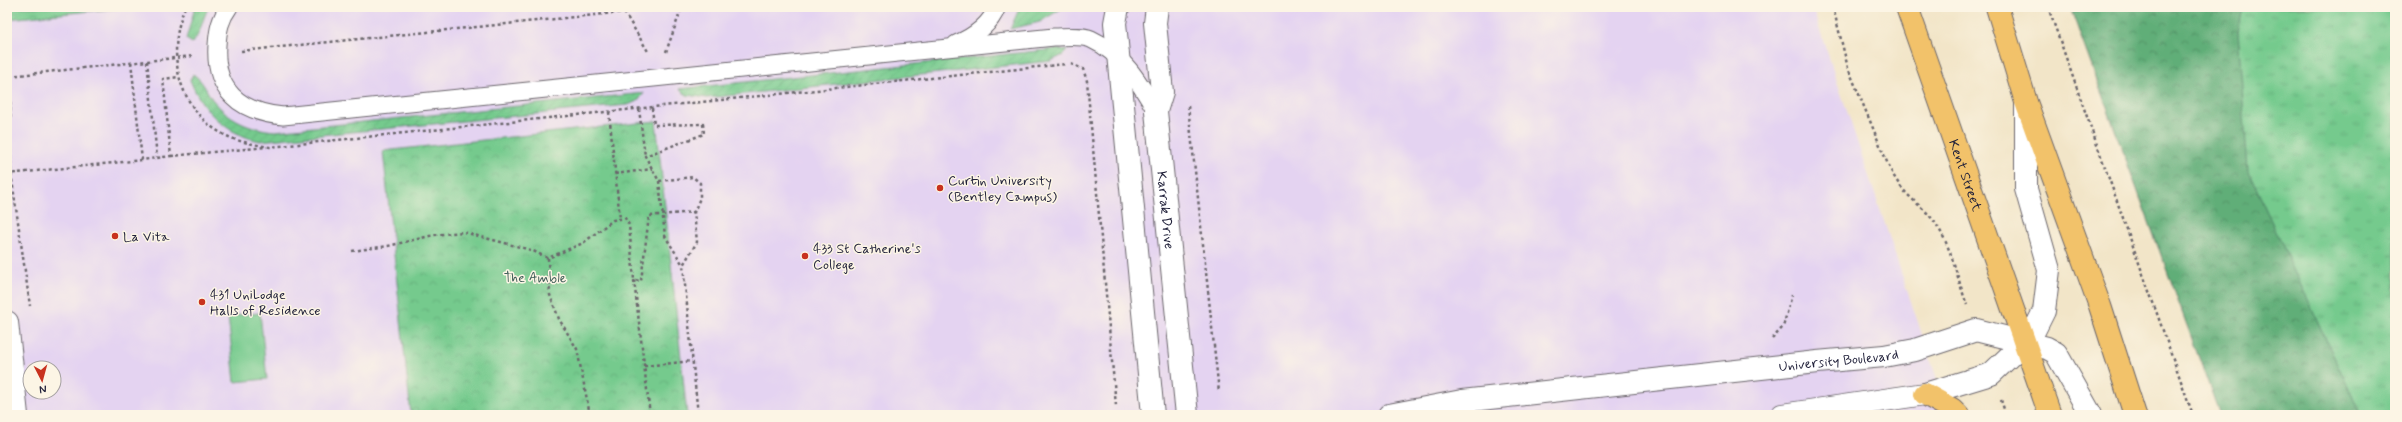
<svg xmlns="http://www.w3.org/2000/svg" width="2402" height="422" font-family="Mynerve,sans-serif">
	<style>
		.built { fill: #e4d3f1; fill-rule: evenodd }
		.grass { fill: url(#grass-tufts); stroke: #4c7664 }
		.forest { fill: url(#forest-crowns); stroke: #41685a }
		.park { fill: url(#park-crowns); stroke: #4c7664 }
		.garden { fill: url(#garden-furrows); stroke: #4c7664 }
		.pitch { fill: #75ca8d; stroke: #4c7664 }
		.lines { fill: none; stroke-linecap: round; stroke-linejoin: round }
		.lane-casing { stroke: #6b666c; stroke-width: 19 }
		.street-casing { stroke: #6b666c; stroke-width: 24 }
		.primary-casing { stroke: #6b666c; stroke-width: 24 }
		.path { stroke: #6b666c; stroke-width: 2.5; stroke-dasharray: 3 3; stroke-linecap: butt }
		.lane { stroke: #fff; stroke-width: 17 }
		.street { stroke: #fff; stroke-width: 22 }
		.primary { stroke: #f2c26a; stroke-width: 22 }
		.poi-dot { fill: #c8321e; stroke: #fcf5e5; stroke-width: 1.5 }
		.labels { text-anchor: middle; stroke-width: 3; stroke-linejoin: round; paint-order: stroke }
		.street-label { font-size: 14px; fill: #22223b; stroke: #fcf5e5 }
		.poi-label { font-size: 14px; fill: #22223b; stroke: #fcf5e5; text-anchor: start }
		.park-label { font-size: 14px; fill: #3f5d58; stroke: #fcf5e5 }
	</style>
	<defs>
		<pattern id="grass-tufts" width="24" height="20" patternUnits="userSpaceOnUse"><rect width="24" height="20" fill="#75ca8d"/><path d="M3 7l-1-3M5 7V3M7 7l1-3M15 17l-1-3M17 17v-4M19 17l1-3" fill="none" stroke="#65ad7b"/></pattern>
		<pattern id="forest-crowns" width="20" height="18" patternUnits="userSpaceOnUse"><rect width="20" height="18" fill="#60ae78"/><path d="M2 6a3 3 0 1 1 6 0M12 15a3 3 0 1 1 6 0" fill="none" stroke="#4f8d64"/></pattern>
		<pattern id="park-crowns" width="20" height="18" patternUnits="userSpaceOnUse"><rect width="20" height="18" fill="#75ca8d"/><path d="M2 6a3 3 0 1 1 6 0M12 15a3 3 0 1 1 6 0" fill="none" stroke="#65ad7b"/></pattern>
		<pattern id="garden-furrows" width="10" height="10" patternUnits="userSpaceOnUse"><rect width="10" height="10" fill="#75ca8d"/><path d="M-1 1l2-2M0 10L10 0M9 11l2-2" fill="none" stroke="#65ad7b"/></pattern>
	</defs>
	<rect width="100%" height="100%" fill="#fcf5e5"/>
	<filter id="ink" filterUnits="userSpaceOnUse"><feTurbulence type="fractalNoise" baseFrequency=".025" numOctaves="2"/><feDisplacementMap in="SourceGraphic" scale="8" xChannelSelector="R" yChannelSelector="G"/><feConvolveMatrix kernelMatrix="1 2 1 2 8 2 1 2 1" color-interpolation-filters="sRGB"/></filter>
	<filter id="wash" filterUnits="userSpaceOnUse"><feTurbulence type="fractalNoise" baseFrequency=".012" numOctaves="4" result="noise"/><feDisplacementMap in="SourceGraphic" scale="16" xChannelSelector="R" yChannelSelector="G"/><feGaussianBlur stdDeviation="0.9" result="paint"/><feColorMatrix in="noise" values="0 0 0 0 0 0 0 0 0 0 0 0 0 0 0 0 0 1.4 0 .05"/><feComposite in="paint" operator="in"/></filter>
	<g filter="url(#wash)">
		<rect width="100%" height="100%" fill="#f2e5c8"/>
		<path class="built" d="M 7,7 L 1812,7 L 1949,415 L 7,415 ZM 30,368 L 54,368 L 54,392 L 30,392 Z"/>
		<path class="grass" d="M 2070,7 L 2395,7 L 2395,415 L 2220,415 Z"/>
		<path class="forest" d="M 2070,7 L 2243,7 L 2238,32 L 2248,171 L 2361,415 L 2220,415 Z"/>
		<g class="park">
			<path d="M 7,7 L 134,7 L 7,19 Z"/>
			<path d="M 656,121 L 687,415 L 411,415 L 383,151 Z"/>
		</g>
		<g class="garden">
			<path d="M 195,7 L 209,7 C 202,18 201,35 192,43 L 186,39 Z"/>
			<path d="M 1020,7 L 1064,7 L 1040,22 L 1010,29 Z"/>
			<path d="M 1056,49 L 1067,50 L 1063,55 L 1051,61 L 707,98 L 687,95 L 679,89 Z"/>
			<path d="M 193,74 C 204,82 205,89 212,99 C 228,119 250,129 275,131 L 644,93 L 638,101 L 628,105 L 260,141 C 226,134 203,112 190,80 Z"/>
		</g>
		<path class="pitch" d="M 260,313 L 267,379 L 235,382 L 228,316 Z"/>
	</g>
	<g filter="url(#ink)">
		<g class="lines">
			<g class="lane-casing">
				<g id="lane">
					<path d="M 229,7 C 220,19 218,30 217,45 C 214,90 239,112 283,116 L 1054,37 C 1065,37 1082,35 1091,39 C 1122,53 1140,83 1156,111"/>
					<path d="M 956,44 C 973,37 990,25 997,7"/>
				</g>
			</g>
			<g class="street-casing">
				<g id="street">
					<path d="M 1118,7 L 1115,23 L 1153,415"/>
					<path id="s1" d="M 1157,7 L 1155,23 L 1162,92 L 1156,111 L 1187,415"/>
					<path d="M 7,322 L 17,415"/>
					<path id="s2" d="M 1389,415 L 1462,401 L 1817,362 L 1884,356 L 1915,350 L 1976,330 L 2047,348 L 2056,353 L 2091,415"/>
					<path d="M 1782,415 L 1925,394 L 1991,374 L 2032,335 L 2044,311 L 2049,270 L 2026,189 L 2026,105"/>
				</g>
			</g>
			<g class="primary-casing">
				<g id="primary">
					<path id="s3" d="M 1907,7 L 2050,415"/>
					<path d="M 1997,7 L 2026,102 L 2100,306 L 2135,415"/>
					<path d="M 1925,394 L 1952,409 L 1958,415"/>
				</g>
			</g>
			<g class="path">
				<path d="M 185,7 C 164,56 180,119 234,139 C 245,143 258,145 270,147 L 1066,64"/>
				<path d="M 626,7 L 624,12 L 649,53"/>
				<path d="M 1833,7 L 1848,68 L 1887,162 C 1892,174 1899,186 1908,195 C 1918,205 1929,213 1936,224 C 1952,248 1957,278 1967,305"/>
				<path d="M 2048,7 L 2193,415"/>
				<path d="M 241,51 L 624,12"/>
				<path d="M 666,52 L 682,7"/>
				<path d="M 147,61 L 157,157"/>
				<path d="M 131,62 L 142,160 L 171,156 L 163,79 L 179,77"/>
				<path d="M 1071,64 L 1083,69 L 1087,81 L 1116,406"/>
				<path d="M 7,73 L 10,76 L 11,173 L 30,306"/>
				<path d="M 10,76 L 193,56"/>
				<path d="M 1188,106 L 1219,392"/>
				<path d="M 652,108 L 654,125 L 703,124 L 704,134 L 645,156 L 659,181 L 693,177 L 700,183 L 700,198 L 694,212 L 697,242 L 683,265 L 698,415"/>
				<path d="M 639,109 L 645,156"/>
				<path d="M 609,112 L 620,219"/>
				<path d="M 171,156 L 267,147"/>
				<path d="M 7,174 L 142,160"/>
				<path d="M 615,174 L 652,169"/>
				<path d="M 659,181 L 665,236 L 683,265"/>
				<path d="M 352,251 L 388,246 L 434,235 L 463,232 L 531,250 L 548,258"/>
				<path d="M 634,280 L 650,415"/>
				<path d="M 1772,339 L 1783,327 L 1792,295"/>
				<path d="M 644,366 L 692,361"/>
				<path d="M 2001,400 L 2006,415"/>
				<path d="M 590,415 L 577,349 L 559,319 L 550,295 L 548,258 L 583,243 L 613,220 L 625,218 L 629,225 L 634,280 L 641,281 L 649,216 L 694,212"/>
			</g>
			<use href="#lane" class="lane"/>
			<use href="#street" class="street"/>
			<use href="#primary" class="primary"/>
		</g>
	</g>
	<g class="poi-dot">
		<circle cx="940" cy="188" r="4"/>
		<circle cx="115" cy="236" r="4"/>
		<circle cx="805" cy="256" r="4"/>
		<circle cx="202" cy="302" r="4"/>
	</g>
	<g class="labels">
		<g class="street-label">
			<text dy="5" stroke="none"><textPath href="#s3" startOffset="178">Kent Street</textPath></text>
			<text dy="5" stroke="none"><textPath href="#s1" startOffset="205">Karrak Drive</textPath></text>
			<text dy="5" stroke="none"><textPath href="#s2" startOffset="453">University Boulevard</textPath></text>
		</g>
		<g class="poi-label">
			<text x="948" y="185">Curtin University<tspan x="948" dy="16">(Bentley Campus)</tspan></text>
			<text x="123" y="241">La Vita</text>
			<text x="813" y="253">433 St Catherine's<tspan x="813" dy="16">College</tspan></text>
			<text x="210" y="299">431 UniLodge<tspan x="210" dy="16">Halls of Residence</tspan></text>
		</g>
		<g class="park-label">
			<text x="535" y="282">The Amble</text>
		</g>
	</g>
	<rect width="2402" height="422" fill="none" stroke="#fcf5e5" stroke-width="24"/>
	<g transform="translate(42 380) rotate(174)"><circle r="19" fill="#fcf5e5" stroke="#a5a1a1"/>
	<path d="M0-3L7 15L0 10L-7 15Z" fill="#c8321e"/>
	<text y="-6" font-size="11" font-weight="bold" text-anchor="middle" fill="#22223b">N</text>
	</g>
</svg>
